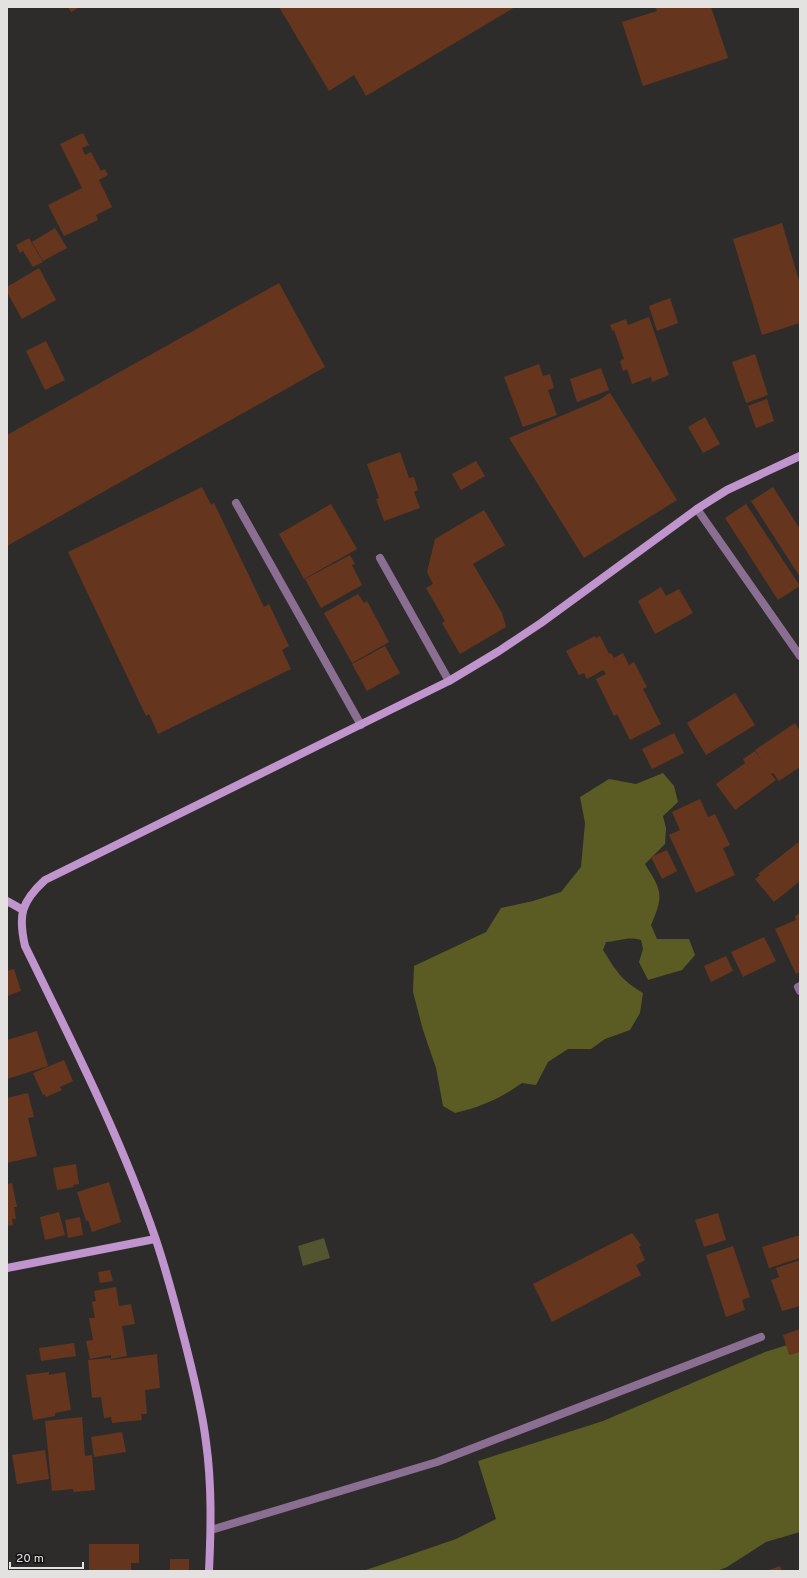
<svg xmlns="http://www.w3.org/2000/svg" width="807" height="1578" font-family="Overpass,sans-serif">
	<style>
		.green { fill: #535430 }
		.forest { fill: #5a5c23 }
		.building { fill: #66351e }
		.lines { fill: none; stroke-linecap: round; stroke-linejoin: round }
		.lane { stroke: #8a6f92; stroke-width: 8 }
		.street { stroke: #8a6f92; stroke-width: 8 }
		.secondary { stroke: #c094cc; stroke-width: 8 }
	</style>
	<rect width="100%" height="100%" fill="#2e2c2a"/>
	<path class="green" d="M 324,1238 L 330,1258 L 303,1266 L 298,1246 Z"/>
	<g class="forest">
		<path d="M 663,773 L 674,786 L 678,802 L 663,816 L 666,828 L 665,844 L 645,864 C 662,891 664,895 651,925 L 657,939 L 689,939 L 695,955 L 682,970 L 648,980 L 639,962 L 643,949 L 641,940 C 628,936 620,941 606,942 L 603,950 C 617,972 620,979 643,993 L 640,1013 L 630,1030 L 605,1039 L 591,1049 L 568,1049 L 548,1062 L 536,1085 L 522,1083 C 501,1098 481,1107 455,1113 L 443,1106 L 436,1068 L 423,1030 L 413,992 L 414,966 L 486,932 L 501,908 L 533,901 L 561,892 L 581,867 L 585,823 L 580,797 L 609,779 L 636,784 Z"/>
		<path d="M 800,1341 L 800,1532 L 766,1542 L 727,1567 L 717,1571 L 363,1571 L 456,1539 L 496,1519 L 478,1461 L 603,1421 L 765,1352 Z"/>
	</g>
	<g class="building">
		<path d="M 68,7 L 80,7 L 71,12 Z"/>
		<path d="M 279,7 L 515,7 L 366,96 L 354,75 L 329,91 Z"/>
		<path d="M 655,7 L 711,7 L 728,58 L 643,86 L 622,22 L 657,11 Z"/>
		<path d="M 83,133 L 89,145 L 82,148 L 85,155 L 91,152 L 101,171 L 105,169 L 108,175 L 99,180 L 112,207 L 96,215 L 98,220 L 64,236 L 48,205 L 82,188 L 60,144 Z"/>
		<path d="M 782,223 L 800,284 L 800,323 L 762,335 L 733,239 Z"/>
		<path d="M 55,228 L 67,248 L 43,261 L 32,242 Z"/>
		<path d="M 29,238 L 43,262 L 33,267 L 23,251 L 20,253 L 16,245 Z"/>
		<path d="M 39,268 L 56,300 L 22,319 L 7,292 L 7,287 Z"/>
		<path d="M 279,283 L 325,367 L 7,546 L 7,435 Z"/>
		<path d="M 670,298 L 678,323 L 657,331 L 649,306 Z"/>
		<path d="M 649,317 L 669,375 L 652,382 L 651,377 L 632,384 L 627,369 L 623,371 L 620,361 L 624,359 L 614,330 L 612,331 L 610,325 L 626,319 L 628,325 Z"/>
		<path d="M 46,341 L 65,380 L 45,390 L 26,351 Z"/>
		<path d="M 755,354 L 768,395 L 746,403 L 732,362 Z"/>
		<path d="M 539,364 L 543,376 L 550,374 L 554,388 L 548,390 L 557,415 L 523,427 L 504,377 Z"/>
		<path d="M 601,368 L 609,390 L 577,402 L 570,379 Z"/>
		<path d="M 610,393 L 677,500 L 584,558 L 509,438 L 599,400 Z"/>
		<path d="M 767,399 L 774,421 L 756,428 L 748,406 Z"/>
		<path d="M 705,417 L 720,444 L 703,453 L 688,427 Z"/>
		<path d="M 400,452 L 409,478 L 414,477 L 418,490 L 414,492 L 420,508 L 384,521 L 376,499 L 379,498 L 367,464 Z"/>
		<path d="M 476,461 L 485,476 L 461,490 L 452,474 Z"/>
		<path d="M 202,487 L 211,505 L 214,503 L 264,607 L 269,604 L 289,646 L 282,650 L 291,669 L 158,734 L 149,714 L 146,716 L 68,552 Z"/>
		<path d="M 773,487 L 800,529 L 800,577 L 751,501 Z"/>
		<path d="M 331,504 L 357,549 L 304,579 L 279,534 Z"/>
		<path d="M 746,504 L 800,586 L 778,600 L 725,518 Z"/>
		<path d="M 484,510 L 505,545 L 473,564 L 502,613 L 506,627 L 460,654 L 442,623 L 445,621 L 426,588 L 433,584 L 427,572 L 435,539 Z"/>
		<path d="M 350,555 L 355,564 L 352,565 L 362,585 L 321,608 L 305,579 Z"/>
		<path d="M 661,587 L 666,596 L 679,589 L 693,613 L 655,634 L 638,601 Z"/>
		<path d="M 358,594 L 364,603 L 367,601 L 389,642 L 352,663 L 324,613 Z"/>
		<path d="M 595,636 L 596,638 L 600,636 L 609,654 L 611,653 L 614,658 L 623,653 L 629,665 L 634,662 L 647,687 L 643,689 L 661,724 L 630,740 L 617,714 L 614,716 L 596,679 L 606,674 L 603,670 L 587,679 L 584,673 L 579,675 L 566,651 Z"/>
		<path d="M 385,646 L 400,673 L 367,691 L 352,664 Z"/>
		<path d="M 735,693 L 755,725 L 706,755 L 687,723 Z"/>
		<path d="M 795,723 L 800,731 L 800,767 L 779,781 L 773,773 L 771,774 L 776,780 L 735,810 L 716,784 L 745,763 L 743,759 L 755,751 L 762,761 L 755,750 Z"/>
		<path d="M 674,733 L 684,753 L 652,769 L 642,749 Z"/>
		<path d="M 700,799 L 708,817 L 715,814 L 730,845 L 723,848 L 735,875 L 696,893 L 669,835 L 680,830 L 672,812 Z"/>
		<path d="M 800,841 L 800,881 L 774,902 L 755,879 L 760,875 L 758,874 Z"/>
		<path d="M 667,850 L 677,871 L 662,879 L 651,857 Z"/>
		<path d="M 800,913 L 800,972 L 796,974 L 775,929 L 796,920 L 795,916 Z"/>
		<path d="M 764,937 L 776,961 L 743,977 L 731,952 Z"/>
		<path d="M 726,956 L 733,971 L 711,982 L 704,966 Z"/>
		<path d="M 14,969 L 21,991 L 7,996 L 7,971 Z"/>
		<path d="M 37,1031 L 48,1066 L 7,1079 L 7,1040 Z"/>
		<path d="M 64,1060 L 73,1081 L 60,1087 L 62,1090 L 46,1097 L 45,1094 L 43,1095 L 33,1073 Z"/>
		<path d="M 28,1093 L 34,1117 L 28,1118 L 37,1156 L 7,1163 L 7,1098 Z"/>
		<path d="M 76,1164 L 79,1184 L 73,1185 L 74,1187 L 57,1190 L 53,1168 Z"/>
		<path d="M 109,1182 L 121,1222 L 92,1232 L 88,1220 L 86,1221 L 77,1192 Z"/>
		<path d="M 12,1183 L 17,1207 L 14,1207 L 16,1219 L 12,1219 L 13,1225 L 7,1226 L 7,1184 Z"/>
		<path d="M 59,1212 L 65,1235 L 45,1240 L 40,1217 Z"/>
		<path d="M 718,1213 L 726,1240 L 704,1247 L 695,1220 Z"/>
		<path d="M 80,1217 L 83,1235 L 68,1238 L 65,1220 Z"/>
		<path d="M 632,1233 L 641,1245 L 639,1247 L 645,1260 L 636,1265 L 641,1275 L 552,1322 L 533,1284 Z"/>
		<path d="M 800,1235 L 800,1258 L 769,1268 L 762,1247 Z"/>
		<path d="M 733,1246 L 750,1297 L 742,1300 L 745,1310 L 726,1317 L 706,1255 Z"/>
		<path d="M 800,1260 L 800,1306 L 782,1311 L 771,1280 L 779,1277 L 776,1268 Z"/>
		<path d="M 110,1270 L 113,1281 L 100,1283 L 98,1272 Z"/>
		<path d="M 116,1287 L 119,1306 L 131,1304 L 135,1324 L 122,1326 L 127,1356 L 111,1359 L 111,1355 L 90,1359 L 86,1341 L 93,1340 L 89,1318 L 95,1318 L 92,1302 L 96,1301 L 94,1291 Z"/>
		<path d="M 800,1329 L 800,1352 L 789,1355 L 783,1335 Z"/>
		<path d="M 74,1343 L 76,1356 L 41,1361 L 39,1348 Z"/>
		<path d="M 157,1354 L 160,1388 L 145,1390 L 147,1414 L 141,1414 L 142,1420 L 112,1423 L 111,1417 L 104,1418 L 101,1397 L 92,1398 L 88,1360 L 110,1358 L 111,1360 Z"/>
		<path d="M 49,1372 L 49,1375 L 65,1372 L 71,1410 L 55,1413 L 55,1416 L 33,1420 L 26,1375 Z"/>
		<path d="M 82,1417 L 85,1456 L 92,1455 L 95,1490 L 74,1492 L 73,1489 L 52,1491 L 45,1421 Z"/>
		<path d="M 122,1432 L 126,1452 L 94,1457 L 91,1437 Z"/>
		<path d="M 45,1450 L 49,1479 L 17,1484 L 12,1455 Z"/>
		<path d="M 89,1544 L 139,1544 L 139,1563 L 131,1563 L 131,1571 L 89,1571 Z"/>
		<rect x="170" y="1559" width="19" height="12"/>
		<path d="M 780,1566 L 782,1571 L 766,1571 Z"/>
	</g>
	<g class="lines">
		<g class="lane">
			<path d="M 236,503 L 361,725"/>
			<path d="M 380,558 L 449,681"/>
			<path d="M 800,986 L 798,987 L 800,991"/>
		</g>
		<g class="street">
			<path d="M 697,509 L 800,656"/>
			<path d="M 211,1530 L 437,1462 L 761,1337"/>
		</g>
		<g class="secondary">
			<path d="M 7,901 L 23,910"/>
			<path d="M 7,1268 L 155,1239"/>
			<path d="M 209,1571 C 211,1528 212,1485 206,1442 C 202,1408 193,1374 185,1342 C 176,1307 167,1273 156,1240 C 121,1138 72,1042 25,946 C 18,915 21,902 45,880 L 449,681 L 499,651 L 541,623 L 697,509 L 727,490 L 800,456"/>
		</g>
	</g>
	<rect width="807" height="1578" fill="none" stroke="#e4e2e1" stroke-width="16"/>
	<path d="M10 1562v6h73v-6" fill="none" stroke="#e4e2e1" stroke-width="2"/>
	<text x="16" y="1562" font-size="12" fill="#e4e2e1" stroke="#151414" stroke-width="3" paint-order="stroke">20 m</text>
</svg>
